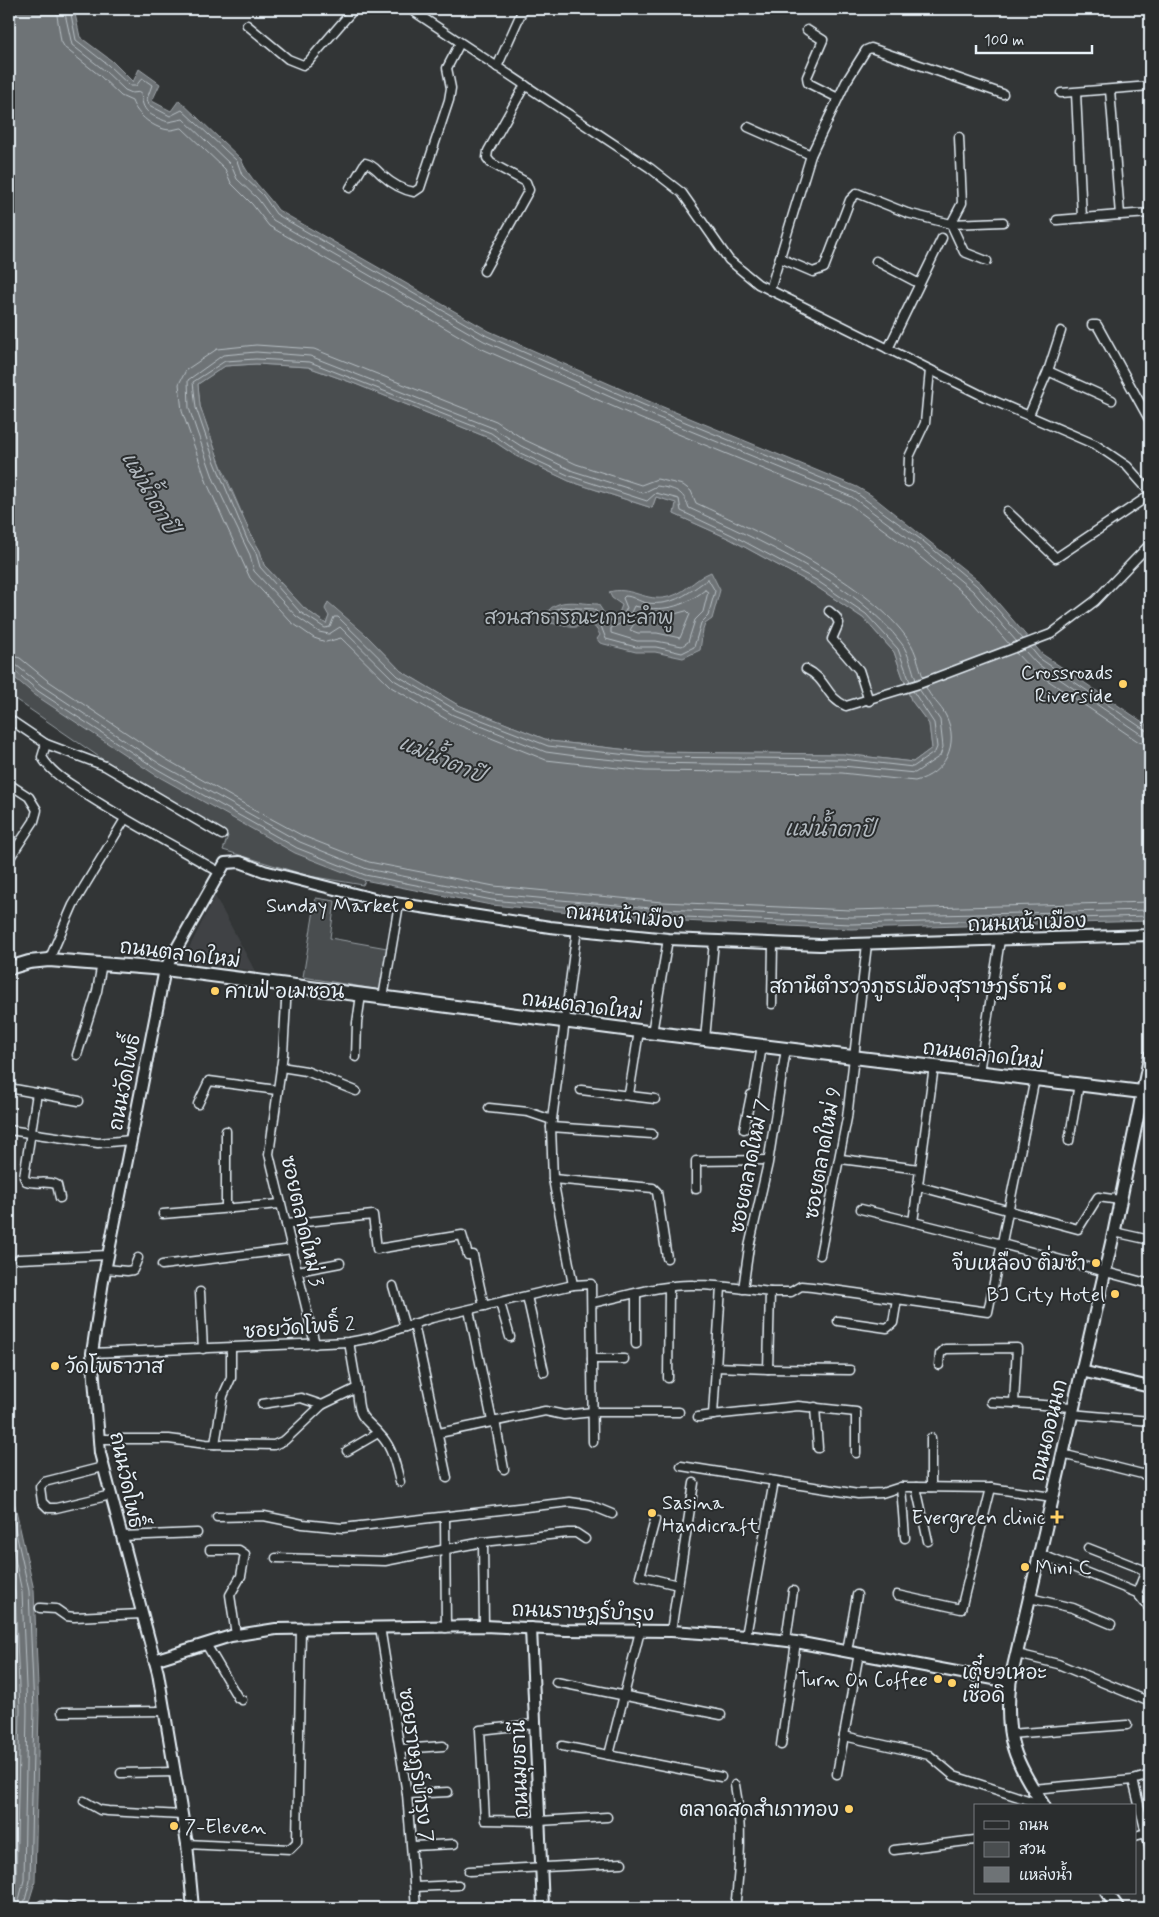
<svg xmlns="http://www.w3.org/2000/svg" width="1159" height="1917" font-family="Mynerve,'Playpen Sans Thai',sans-serif">
	<style>
		.built { fill: #3f4244 }
		.green { fill: #494d4f; stroke: #989fa4 }
		.water { fill: #6e7376; stroke: #9fa5aa; fill-rule: evenodd }
		.lines { fill: none; stroke-linecap: round; stroke-linejoin: round }
		.shore { stroke: #b7bfc4; stroke-width: 1 }
		.minor-casing { stroke: #e8f1f8; stroke-width: 11 }
		.tertiary-casing { stroke: #e8f1f8; stroke-width: 14 }
		.secondary-casing { stroke: #e8f1f8; stroke-width: 15 }
		.primary-casing { stroke: #e8f1f8; stroke-width: 16 }
		.minor { stroke: #2a2d2e; stroke-width: 8 }
		.tertiary { stroke: #2a2d2e; stroke-width: 10 }
		.secondary { stroke: #2a2d2e; stroke-width: 11 }
		.primary { stroke: #2a2d2e; stroke-width: 12 }
		.poi-dot { fill: #ffd166; stroke: #2a2d2e; stroke-width: 2 }
		.labels { text-anchor: middle; stroke-width: 4; stroke-linejoin: round; paint-order: stroke }
		.park-label { font-size: 20px; fill: #b0b8bd; stroke: #2a2d2e }
		.poi-label { font-size: 20px; fill: #e8f1f8; stroke: #2a2d2e; text-anchor: end }
		.street-label { font-size: 20px; fill: #e8f1f8; stroke: #2a2d2e }
		.water-label { font-size: 21px; font-style: italic; fill: #b1b8be; stroke: #2a2d2e }
	</style>
	<rect width="100%" height="100%" fill="#323536"/>
	<filter id="ink" filterUnits="userSpaceOnUse"><feTurbulence type="fractalNoise" baseFrequency=".02" numOctaves="2"/><feDisplacementMap in="SourceGraphic" scale="10" xChannelSelector="R" yChannelSelector="G"/><feConvolveMatrix kernelMatrix="1 2 1 2 8 2 1 2 1" color-interpolation-filters="sRGB"/></filter>
	<g filter="url(#ink)">
		<path class="built" d="M 215,896 L 255,971 L 195,963 L 189,948 Z"/>
		<g class="green">
			<path d="M 256,364 L 308,367 L 353,383 L 489,438 L 516,456 L 569,481 L 652,508 L 656,497 L 677,503 L 674,514 L 730,539 L 814,585 L 863,618 L 894,652 L 911,700 L 929,724 L 932,748 L 913,762 L 843,754 L 646,752 L 550,741 L 458,705 L 401,671 L 366,635 L 329,616 L 326,624 L 304,608 L 264,565 L 260,551 L 252,537 L 218,458 L 200,406 L 198,384 L 225,366 Z"/>
			<path d="M 9,662 L 368,874 L 363,885 L 309,876 L 223,850 L 228,836 L 124,774 L 9,695 Z"/>
			<path d="M 316,898 L 335,901 L 330,938 L 387,948 L 380,990 L 303,977 Z"/>
		</g>
		<g class="water">
			<path d="M 9,9 L 74,9 L 80,37 L 112,61 L 133,82 L 139,69 L 160,84 L 152,101 L 171,111 L 179,100 L 241,159 C 248,178 266,192 278,210 L 489,331 L 646,400 L 857,487 L 871,495 L 981,583 L 1042,654 L 1150,727 L 1150,921 L 851,929 L 661,920 L 491,905 L 364,880 L 295,853 L 154,774 L 35,695 L 9,673 ZM 256,364 L 308,367 L 353,383 L 489,438 L 516,456 L 569,481 L 652,508 L 656,497 L 676,503 L 674,514 L 730,539 L 814,585 L 863,618 L 894,652 L 911,700 L 929,724 L 932,748 L 913,762 L 843,754 L 646,752 L 550,741 L 458,705 L 401,671 L 366,635 L 328,602 L 325,609 L 329,616 L 326,624 L 304,608 L 264,565 L 260,551 L 252,537 L 224,475 L 200,406 L 198,384 L 225,366 Z"/>
			<path d="M 711,572 L 720,590 L 712,619 L 705,624 L 703,630 L 700,650 L 683,658 L 655,652 L 636,652 L 600,643 L 597,639 L 600,635 C 592,620 588,624 576,627 C 569,628 558,624 550,623 L 546,614 C 557,596 580,604 598,604 L 604,613 L 612,616 L 619,613 L 622,605 L 612,598 L 609,592 C 629,586 643,600 663,598 C 684,596 693,579 711,572 Z"/>
			<path d="M 9,1479 L 34,1590 L 39,1710 L 35,1882 L 27,1908 L 9,1908 Z"/>
		</g>
		<g class="lines">
			<g class="shore">
				<path d="M 56,9 L 61,41 L 65,48 L 99,75 L 121,96 L 132,101 C 137,115 154,129 170,130 C 174,130 178,128 182,128 L 225,169 L 231,183 L 252,204 L 269,226 L 480,348 L 639,418 L 849,504 L 914,552 L 967,596 L 1009,644"/>
				<path d="M 64,9 L 72,45 L 104,70 L 125,90 L 132,93 L 141,92 C 142,112 149,115 168,122 L 183,119 L 231,165 L 237,179 L 258,199 L 273,220 L 484,341 L 642,411 L 852,497 L 919,546 L 973,591 L 1017,642"/>
				<path d="M 70,9 L 76,40 L 108,65 L 130,86 L 136,86 L 142,78 L 152,85 L 147,99 L 149,105 L 170,116 L 182,110 L 237,161 L 242,175 L 263,195 L 276,214 L 487,336 L 644,405 L 855,492 L 923,541 L 977,586 L 1023,639"/>
				<path d="M 708,579 L 715,591 L 708,616 L 701,623 L 694,647 L 682,653 L 656,647 L 636,647 L 606,639 L 601,626 L 592,620 L 582,618 L 574,621 L 554,618 L 552,616 L 555,610 L 562,607 L 594,609 L 602,617 L 613,621 L 622,616 L 627,608 L 623,598 L 625,596 C 633,596 639,602 647,603 C 674,606 688,593 708,579 Z"/>
				<path d="M 705,590 L 708,592 L 703,612 L 695,620 L 688,642 L 682,646 L 656,641 L 637,641 L 611,633 L 611,628 L 627,621 L 634,606 C 662,612 682,608 705,590 Z"/>
				<path d="M 687,611 L 690,614 L 680,638 L 657,633 L 638,633 L 630,630 L 639,616 L 663,617 Z"/>
				<path d="M 1030,647 L 1039,658 L 1145,730 L 1150,731"/>
				<path d="M 1024,650 L 1036,663 L 1142,735 L 1150,737"/>
				<path d="M 1016,653 L 1031,669 L 1139,742 L 1150,745"/>
				<path d="M 9,655 L 20,658 L 47,680 L 164,758 L 246,805 L 303,836 L 369,862 L 494,886 L 662,902 L 851,910 L 1150,902"/>
				<path d="M 9,663 L 16,665 L 42,686 L 160,764 L 300,842 L 367,869 L 493,894 L 662,909 L 851,917 L 1150,910"/>
				<path d="M 9,669 L 14,670 L 38,691 L 157,769 L 297,848 L 365,875 L 492,900 L 661,916 L 851,924 L 1150,916"/>
				<path d="M 923,677 C 919,666 916,651 909,641 C 871,583 759,532 696,503 L 691,491 L 683,485 L 657,479 L 641,485 L 576,464 L 525,440 L 496,421 L 314,349 L 256,345 L 217,349 L 186,370 L 179,384 L 182,411 L 207,483 L 250,578 L 291,622 L 314,638 L 326,642 L 341,638 L 391,687 L 451,722 L 546,760 L 645,771 L 842,773 L 915,781 C 945,774 960,744 946,716 C 941,705 930,698 926,687"/>
				<path d="M 916,680 C 912,669 909,654 902,644 C 856,582 758,540 689,508 C 683,490 675,489 657,486 L 643,493 L 573,471 L 521,446 L 493,428 L 310,356 L 256,352 L 223,355 L 188,380 L 189,408 L 196,429 L 214,480 L 250,555 L 254,571 L 296,616 L 319,632 L 329,634 L 340,627 L 394,680 L 453,715 L 546,752 L 583,757 L 646,763 L 842,766 L 915,773 L 940,756 L 943,747 L 940,720 L 919,689"/>
				<path d="M 910,682 L 898,649 L 866,614 L 816,580 L 732,535 L 681,511 L 679,499 L 656,493 L 647,501 L 570,476 L 518,452 L 491,433 L 310,362 L 256,359 L 225,361 L 193,382 L 196,408 L 214,460 L 247,539 L 256,553 L 260,567 L 300,612 L 325,628 L 330,627 L 334,617 L 338,617 L 398,676 L 456,710 L 548,746 L 645,757 L 843,759 L 913,767 L 935,752 L 937,747 L 934,723 L 913,691"/>
				<path d="M 9,1501 L 29,1591 L 34,1710 L 30,1881 L 23,1908"/>
				<path d="M 9,1530 L 22,1592 L 27,1710 L 24,1880 L 17,1908"/>
				<path d="M 9,1565 L 15,1593 L 20,1710 L 16,1879 L 9,1908"/>
			</g>
			<g class="minor-casing">
				<g id="minor">
					<path d="M 410,9 L 650,168 L 682,193 L 729,260 L 758,284 L 985,397 L 1096,445 L 1127,466 L 1150,492"/>
					<path d="M 247,25 L 288,59 L 303,65 L 308,62 L 354,9"/>
					<path d="M 807,30 L 823,40 L 807,77 L 808,83 L 838,98"/>
					<path d="M 497,67 L 523,9"/>
					<path d="M 1110,90 L 1120,215 L 1150,213"/>
					<path d="M 1061,93 L 1150,86"/>
					<path d="M 1076,93 L 1082,218"/>
					<path d="M 748,127 L 811,155"/>
					<path d="M 959,137 L 962,203 L 951,224 L 964,252 L 987,261"/>
					<path d="M 350,188 L 365,163 C 374,165 376,170 382,175 C 391,183 403,190 414,192 L 420,188 L 449,100 L 451,88 L 447,68 L 460,43"/>
					<path d="M 1057,220 L 1120,215"/>
					<path d="M 780,258 L 813,272 L 824,268 L 850,200 L 857,193 L 907,213 L 951,224 L 1003,222"/>
					<path d="M 876,261 L 918,283"/>
					<path d="M 484,271 L 529,190 L 526,182 L 491,163 L 487,158 L 488,151 L 525,85"/>
					<path d="M 770,290 L 811,155 L 846,82 L 866,50 L 871,48 L 1003,94"/>
					<path d="M 1092,325 L 1097,325 L 1150,421"/>
					<path d="M 888,349 L 942,238"/>
					<path d="M 1048,371 L 1112,400"/>
					<path d="M 1029,415 L 1048,371 L 1061,331"/>
					<path d="M 908,482 L 909,457 L 925,423 L 930,370"/>
					<path d="M 1007,511 L 1056,558 L 1150,495"/>
					<path d="M 829,611 L 836,617 L 839,623 L 832,639 L 859,670 L 869,701"/>
					<path d="M 806,669 C 827,679 826,698 846,706 L 919,684 L 1051,634 L 1095,601 L 1150,544"/>
					<path d="M 9,719 L 46,744 L 42,757 C 51,773 68,782 82,792 C 126,821 173,845 219,872"/>
					<path d="M 46,744 L 105,766 L 222,835"/>
					<path d="M 9,784 L 29,797 L 37,810 L 34,821 L 9,859"/>
					<path d="M 49,960 L 73,905 L 125,819"/>
					<path d="M 287,985 L 283,1054 L 269,1154 L 315,1344"/>
					<path d="M 383,998 L 399,904"/>
					<path d="M 772,1004 L 773,943"/>
					<path d="M 652,1033 L 668,939"/>
					<path d="M 705,1039 L 714,941"/>
					<path d="M 77,1055 L 97,991 L 102,963"/>
					<path d="M 356,1057 L 357,1023 L 361,995"/>
					<path d="M 281,1067 L 306,1071 L 356,1091"/>
					<path d="M 979,1072 L 1000,940"/>
					<path d="M 9,1088 L 79,1101"/>
					<path d="M 581,1090 L 655,1099"/>
					<path d="M 37,1093 L 24,1177 L 26,1181 C 36,1185 48,1180 57,1185 L 60,1198"/>
					<path d="M 629,1094 L 639,1031"/>
					<path d="M 198,1104 L 209,1081 L 277,1090"/>
					<path d="M 489,1108 L 528,1112 L 552,1120"/>
					<path d="M 551,1127 L 652,1134"/>
					<path d="M 744,1129 L 751,1095 L 754,1095 L 762,1046"/>
					<path d="M 9,1130 L 98,1143 L 131,1140"/>
					<path d="M 1069,1141 L 1079,1084"/>
					<path d="M 841,1159 L 919,1169"/>
					<path d="M 553,1179 L 653,1188 L 657,1192 L 667,1258"/>
					<path d="M 917,1186 L 1078,1229 L 1098,1197 L 1120,1200"/>
					<path d="M 696,1189 L 696,1161 L 768,1160"/>
					<path d="M 226,1208 L 226,1131"/>
					<path d="M 861,1209 L 1002,1244 L 1150,1284"/>
					<path d="M 163,1214 L 280,1204"/>
					<path d="M 913,1222 L 934,1066"/>
					<path d="M 286,1224 L 373,1215 L 377,1249 L 462,1235 L 468,1255 L 473,1255 L 484,1306"/>
					<path d="M 1114,1232 L 1150,1240"/>
					<path d="M 820,1255 L 847,1118 L 867,944"/>
					<path d="M 19,1259 L 109,1255"/>
					<path d="M 162,1265 L 293,1249"/>
					<path d="M 106,1269 L 127,1271 L 133,1270 L 138,1258"/>
					<path d="M 298,1271 L 340,1263"/>
					<path d="M 573,1285 L 553,1179 L 551,1127 L 577,929"/>
					<path d="M 393,1286 L 405,1327"/>
					<path d="M 743,1289 L 749,1247 L 768,1163 L 786,1049"/>
					<path d="M 200,1292 L 203,1349"/>
					<path d="M 770,1292 L 791,1292 L 801,1286 L 812,1287 L 897,1299"/>
					<path d="M 527,1296 L 544,1372"/>
					<path d="M 500,1303 L 510,1337"/>
					<path d="M 592,1303 C 623,1297 662,1284 694,1285 C 719,1285 745,1289 770,1292 L 768,1369 L 716,1367 L 721,1287"/>
					<path d="M 469,1310 L 492,1421"/>
					<path d="M 838,1321 L 887,1328 L 893,1323 L 897,1299 L 988,1312 L 1035,1078"/>
					<path d="M 414,1324 L 447,1478"/>
					<path d="M 636,1344 L 636,1294"/>
					<path d="M 92,1353 L 349,1342 L 371,1338 L 432,1318 L 573,1285 L 591,1284 L 593,1442"/>
					<path d="M 592,1359 L 624,1359"/>
					<path d="M 939,1365 L 940,1354 L 945,1349 L 1017,1348 L 1014,1403 L 1072,1407"/>
					<path d="M 716,1367 L 713,1415 L 798,1406 L 856,1412 L 856,1453"/>
					<path d="M 768,1369 L 850,1370"/>
					<path d="M 668,1378 L 669,1288"/>
					<path d="M 357,1388 C 359,1424 363,1414 383,1438 C 393,1450 396,1467 400,1482"/>
					<path d="M 991,1402 L 1014,1403"/>
					<path d="M 262,1404 L 301,1398 L 322,1405"/>
					<path d="M 815,1407 L 818,1448"/>
					<path d="M 1071,1414 L 1150,1421"/>
					<path d="M 698,1417 L 713,1415"/>
					<path d="M 495,1421 L 504,1469"/>
					<path d="M 439,1433 L 545,1411 L 564,1415 L 593,1412 L 679,1412"/>
					<path d="M 931,1438 L 931,1487"/>
					<path d="M 99,1439 L 169,1439 L 206,1444 L 274,1445 L 285,1440 L 322,1405 L 357,1388 L 349,1342"/>
					<path d="M 215,1444 L 223,1396 L 231,1378 L 231,1348"/>
					<path d="M 347,1451 L 378,1433"/>
					<path d="M 1062,1454 L 1150,1476"/>
					<path d="M 681,1466 L 858,1494 L 882,1493 L 901,1487 L 916,1487 L 991,1488 L 1052,1497"/>
					<path d="M 103,1467 L 44,1482 L 40,1487 L 42,1502 L 48,1508 L 56,1508 L 111,1495"/>
					<path d="M 901,1487 L 905,1538"/>
					<path d="M 916,1487 L 928,1541"/>
					<path d="M 217,1517 L 264,1516 L 303,1524 L 343,1528 L 570,1502 L 590,1505 L 612,1514"/>
					<path d="M 445,1517 L 446,1628"/>
					<path d="M 655,1520 L 640,1576 L 678,1585"/>
					<path d="M 122,1536 L 197,1533"/>
					<path d="M 483,1542 L 484,1626"/>
					<path d="M 1088,1548 L 1144,1570 L 1145,1573 L 1137,1593"/>
					<path d="M 210,1550 L 239,1550 L 245,1554 L 241,1576 L 230,1595 L 236,1635"/>
					<path d="M 1040,1554 L 1137,1593 L 1150,1609"/>
					<path d="M 276,1558 L 385,1561 L 483,1542 L 568,1533 L 576,1533 L 585,1539"/>
					<path d="M 897,1595 L 961,1609 L 991,1488"/>
					<path d="M 1030,1598 L 1073,1608 L 1111,1624"/>
					<path d="M 40,1608 L 56,1609 L 66,1616 L 74,1617 L 142,1614"/>
					<path d="M 380,1627 L 407,1794 L 416,1908"/>
					<path d="M 671,1631 L 694,1483"/>
					<path d="M 746,1636 L 774,1481"/>
					<path d="M 786,1640 L 793,1591"/>
					<path d="M 206,1644 L 238,1698 L 242,1700"/>
					<path d="M 847,1651 L 857,1595"/>
					<path d="M 1017,1654 L 1058,1664 L 1150,1702"/>
					<path d="M 556,1682 L 721,1715"/>
					<path d="M 62,1712 L 165,1711"/>
					<path d="M 535,1724 L 480,1730 L 485,1820 L 539,1821 L 607,1817"/>
					<path d="M 1009,1734 L 1127,1725"/>
					<path d="M 844,1736 L 929,1755 L 954,1776 L 1043,1805"/>
					<path d="M 781,1745 L 796,1642"/>
					<path d="M 562,1746 L 721,1777"/>
					<path d="M 401,1749 L 443,1746"/>
					<path d="M 609,1755 L 640,1631"/>
					<path d="M 121,1773 L 175,1772"/>
					<path d="M 837,1774 L 859,1653"/>
					<path d="M 1133,1780 L 1150,1849"/>
					<path d="M 735,1785 C 743,1826 740,1867 735,1908"/>
					<path d="M 1033,1789 L 1133,1780 L 1150,1775"/>
					<path d="M 407,1794 L 448,1792"/>
					<path d="M 84,1801 L 100,1810 L 108,1811 L 182,1815"/>
					<path d="M 1135,1836 L 1146,1833"/>
					<path d="M 187,1844 L 290,1849 L 297,1842 L 301,1628"/>
					<path d="M 413,1846 L 454,1844"/>
					<path d="M 894,1850 L 975,1840"/>
					<path d="M 469,1871 L 622,1863"/>
					<path d="M 415,1887 L 458,1885"/>
					<path d="M 42,1905 L 72,1908"/>
				</g>
			</g>
			<g class="tertiary-casing">
				<g id="tertiary">
					<path d="M 1081,1371 L 1150,1387"/>
					<path d="M 531,1628 L 543,1908"/>
					<path d="M 154,1660 L 231,1636 L 276,1629 L 484,1626 L 566,1630 L 671,1631 L 746,1636 L 796,1642 L 1010,1682"/>
					<path d="M 193,1908 L 187,1844 L 158,1673 L 100,1453 L 92,1353 L 103,1281 L 165,969 L 225,863 L 240,862 L 264,871 L 382,901 L 550,927 L 668,939 L 820,945 L 1150,935"/>
				</g>
			</g>
			<g class="secondary-casing">
				<g id="secondary">
					<path d="M 1044,1806 C 1014,1759 1004,1739 1010,1682 L 1114,1232 L 1150,1056"/>
					<path d="M 1107,1893 L 1118,1908"/>
				</g>
			</g>
			<g class="primary-casing">
				<path id="primary" d="M 9,968 L 29,962 L 49,960 L 165,969 L 639,1031 L 1150,1093"/>
			</g>
			<use href="#minor" class="minor"/>
			<use href="#tertiary" class="tertiary"/>
			<use href="#secondary" class="secondary"/>
			<use href="#primary" class="primary"/>
		</g>
	</g>
	<g class="poi-dot">
		<circle cx="1123" cy="684" r="5"/>
		<circle cx="409" cy="905" r="5"/>
		<circle cx="1062" cy="986" r="5"/>
		<circle cx="215" cy="991" r="5"/>
		<circle cx="1096" cy="1263" r="5"/>
		<circle cx="1115" cy="1294" r="5"/>
		<circle cx="55" cy="1366" r="5"/>
		<circle cx="652" cy="1513" r="5"/>
		<path d="M1054.5 1509.5h5v5h5v5h-5v5h-5v-5h-5v-5h5z"/>
		<circle cx="1025" cy="1567" r="5"/>
		<circle cx="938" cy="1679" r="5"/>
		<circle cx="952" cy="1683" r="5"/>
		<circle cx="849" cy="1809" r="5"/>
		<circle cx="174" cy="1826" r="5"/>
	</g>
	<g class="labels">
		<g class="park-label">
			<text x="579" y="624">สวนสาธารณะเกาะลำพู</text>
		</g>
		<g class="poi-label">
			<text x="1113" y="679">Crossroads<tspan x="1113" dy="23">Riverside</tspan></text>
			<text x="399" y="912">Sunday Market</text>
			<text x="1052" y="993">สถานีตำรวจภูธรเมืองสุราษฏร์ธานี</text>
			<text x="225" y="998" text-anchor="start">คาเฟ่ อเมซอน</text>
			<text x="1086" y="1270">จีบเหลือง ติ่มซำ</text>
			<text x="1105" y="1301">BJ City Hotel</text>
			<text x="65" y="1373" text-anchor="start">วัดโพธาวาส</text>
			<text x="662" y="1509" text-anchor="start">Sasina<tspan x="662" dy="23">Handicraft</tspan></text>
			<text x="1046" y="1524">Evergreen clinic</text>
			<text x="1035" y="1574" text-anchor="start">Mini C</text>
			<text x="962" y="1679" text-anchor="start">เตี๋ยวเหอะ<tspan x="962" dy="23">เชื่อดิ</tspan></text>
			<text x="928" y="1686">Turn On Coffee</text>
			<text x="839" y="1816">ตลาดสดสำเภาทอง</text>
			<text x="184" y="1833" text-anchor="start">7-Eleven</text>
		</g>
		<g class="street-label">
			<text transform="translate(625 916) rotate(5)" y="7">ถนนหน้าเมือง</text>
			<text transform="translate(1027 922) rotate(-2)" y="7">ถนนหน้าเมือง</text>
			<text transform="translate(180 953) rotate(7)" y="7">ถนนตลาดใหม่</text>
			<text transform="translate(582 1005) rotate(7)" y="7">ถนนตลาดใหม่</text>
			<text transform="translate(983 1054) rotate(7)" y="7">ถนนตลาดใหม่</text>
			<text transform="translate(124 1082) rotate(-79)" y="7">ถนนวัดโพธิ์</text>
			<text transform="translate(822 1153) rotate(-80)" y="7">ซอยตลาดใหม่ 9</text>
			<text transform="translate(749 1166) rotate(-79)" y="7">ซอยตลาดใหม่ 7</text>
			<text transform="translate(303 1221) rotate(77)" y="7">ซอยตลาดใหม่ 3</text>
			<text transform="translate(299 1327) rotate(-4)" y="7">ซอยวัดโพธิ์ 2</text>
			<text transform="translate(1048 1430) rotate(-77)" y="7">ถนนดอนนก</text>
			<text transform="translate(127 1480) rotate(78)" y="7">ถนนวัดโพธิ์</text>
			<text transform="translate(583 1611) rotate(2)" y="7">ถนนราษฎร์บำรุง</text>
			<text transform="translate(417 1765) rotate(82)" y="7">ซอยราษฎร์บำรุง 7</text>
			<text transform="translate(519 1769) rotate(-92)" y="7">ถนนมุขธานี</text>
		</g>
		<g class="water-label">
			<text transform="translate(150 493) rotate(60)" y="7">แม่น้ำตาปี</text>
			<text transform="translate(442 759) rotate(23)" y="7">แม่น้ำตาปี</text>
			<text transform="translate(830 829) rotate(1)" y="7">แม่น้ำตาปี</text>
		</g>
	</g>
	<rect width="1159" height="1917" fill="none" stroke="#2a2d2e" stroke-width="30"/>
	<rect x="15" y="15" width="1129" height="1887" fill="none" stroke="#e8f1f8" stroke-width="2" filter="url(#ink)"/>
	<rect x="974" y="1804" width="162" height="90" fill="#2a2d2e" stroke="#767b7f"/>
	<rect x="984" y="1821" width="25" height="8" fill="#2a2d2e" stroke="#767b7f"/>
	<text x="1019" y="1830" font-size="15" fill="#e8f1f8">ถนน</text>
	<rect x="984" y="1842" width="25" height="15" fill="#494d4f" stroke="#767b7f"/>
	<text x="1019" y="1854" font-size="15" fill="#e8f1f8">สวน</text>
	<rect x="984" y="1867" width="25" height="15" fill="#6e7376" stroke="#767b7f"/>
	<text x="1019" y="1880" font-size="15" fill="#e8f1f8">แหล่งน้ำ</text>
	<path d="M976 45v8h116v-8" fill="none" stroke="#e8f1f8" stroke-width="2.5"/>
	<text x="984" y="45" font-size="15" fill="#e8f1f8" stroke="#2a2d2e" stroke-width="4" paint-order="stroke">100 m</text>
</svg>
